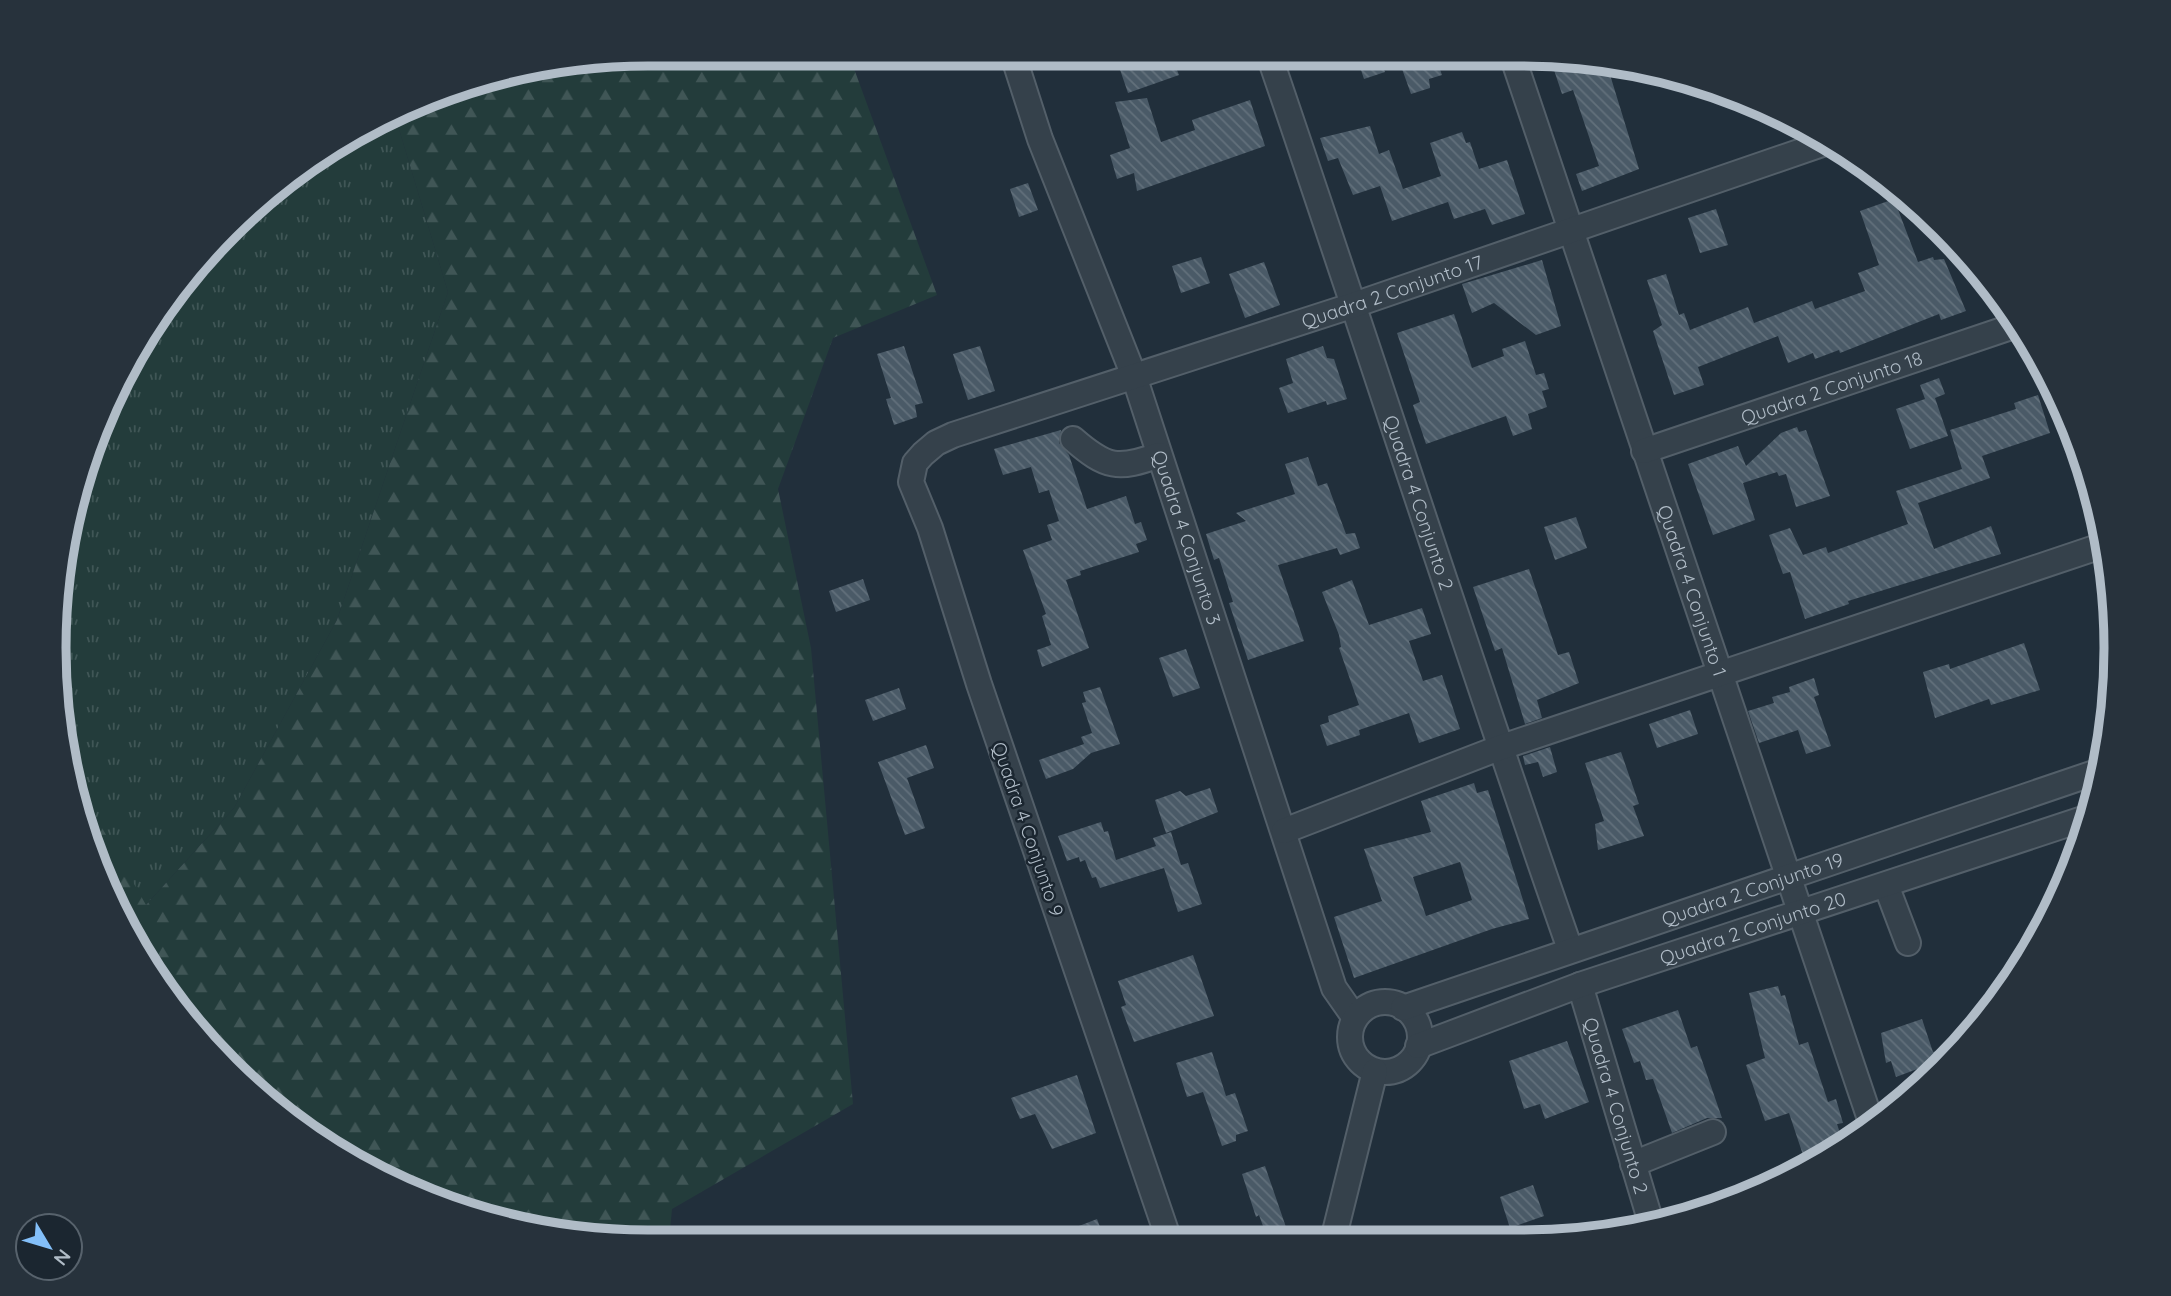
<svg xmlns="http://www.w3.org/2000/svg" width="2171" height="1296" font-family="Quicksand,sans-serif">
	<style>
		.grass { fill: url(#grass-tufts) }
		.forest { fill: url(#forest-firs) }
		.building { fill: url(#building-back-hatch); fill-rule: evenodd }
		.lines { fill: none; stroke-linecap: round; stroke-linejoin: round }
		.minor-casing { stroke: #535f69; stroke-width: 28 }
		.minor { stroke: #35414b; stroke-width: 24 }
		.labels { text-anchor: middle; stroke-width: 5; stroke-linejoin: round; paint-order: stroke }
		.street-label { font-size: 19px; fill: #b0bcc7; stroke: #1b2630 }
		.rim { fill: none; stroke: #b0bcc7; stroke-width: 9 }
	</style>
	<defs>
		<pattern id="grass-tufts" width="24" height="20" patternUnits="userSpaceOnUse" patternTransform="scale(1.75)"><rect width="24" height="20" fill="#233c3b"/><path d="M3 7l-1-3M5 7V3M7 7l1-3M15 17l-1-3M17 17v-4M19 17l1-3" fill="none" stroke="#405656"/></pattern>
		<pattern id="forest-firs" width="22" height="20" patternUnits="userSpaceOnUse" patternTransform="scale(1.75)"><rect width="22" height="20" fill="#233c3b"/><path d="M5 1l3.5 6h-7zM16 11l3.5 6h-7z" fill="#405656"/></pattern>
		<pattern id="building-back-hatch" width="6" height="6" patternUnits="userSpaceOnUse" patternTransform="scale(1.75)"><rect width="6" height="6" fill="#4a5a67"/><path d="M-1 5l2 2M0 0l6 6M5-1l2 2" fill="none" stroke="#62707b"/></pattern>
	</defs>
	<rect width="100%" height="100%" fill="#212f3b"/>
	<path class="grass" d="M 396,119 L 448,292 L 337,620 L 234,808 L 145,906 L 77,784 L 54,648 L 86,458 L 155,318 L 287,177 Z"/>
	<path class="forest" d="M 648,54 L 849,55 L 937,295 L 833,338 L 778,489 L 811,648 L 853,1104 L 672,1209 L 669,1240 L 609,1240 L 457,1210 L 318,1141 L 177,1009 L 86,838 L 77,784 L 146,905 L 234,808 L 337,620 L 448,292 L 396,119 L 458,86 Z"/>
	<g class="building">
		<path d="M 1115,55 L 1171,55 L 1179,75 L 1128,93 Z"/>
		<path d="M 1356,55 L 1380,55 L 1385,72 L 1364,79 Z"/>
		<path d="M 1397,55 L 1435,55 L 1442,75 L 1429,79 L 1430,88 L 1411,94 Z"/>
		<path d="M 1552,56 L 1607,65 L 1639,169 L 1582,191 L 1576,174 L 1599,166 L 1573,90 L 1562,94 L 1551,61 L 1554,60 Z"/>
		<path d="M 1147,98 L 1161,142 L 1195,130 L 1192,120 L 1250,100 L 1265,146 L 1137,191 L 1134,173 L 1117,179 L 1110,155 L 1130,148 L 1115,102 Z"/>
		<path d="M 1370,126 L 1379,154 L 1389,150 L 1403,189 L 1441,176 L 1430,143 L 1462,132 L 1466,143 L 1470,142 L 1479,169 L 1507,160 L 1525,214 L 1492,225 L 1485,209 L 1454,219 L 1448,202 L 1392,221 L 1380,186 L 1353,195 L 1338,158 L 1328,161 L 1320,138 Z"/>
		<path d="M 1028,183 L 1038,210 L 1019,217 L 1010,189 Z"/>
		<path d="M 1894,199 L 1918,262 L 1933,257 L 1934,260 L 1944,259 L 1966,311 L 1941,320 L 1939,314 L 1840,353 L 1839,350 L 1815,359 L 1813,353 L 1788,363 L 1778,336 L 1698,367 L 1704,385 L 1674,395 L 1653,331 L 1662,325 L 1647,280 L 1666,274 L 1679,315 L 1684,313 L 1690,330 L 1748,307 L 1754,323 L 1812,301 L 1815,309 L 1865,291 L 1858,273 L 1879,265 L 1860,211 Z"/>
		<path d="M 1716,209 L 1728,245 L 1700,253 L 1688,218 Z"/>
		<path d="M 1201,257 L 1210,283 L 1181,293 L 1172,266 Z"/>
		<path d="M 1542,260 L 1561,326 L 1536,335 L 1494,303 L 1472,313 L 1462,284 Z"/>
		<path d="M 1264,262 L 1280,305 L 1245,318 L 1229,274 Z"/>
		<path d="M 1454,314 L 1472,368 L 1504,356 L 1502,349 L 1525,341 L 1536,375 L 1544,373 L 1549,389 L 1542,391 L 1547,407 L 1528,414 L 1532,429 L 1513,436 L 1506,416 L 1426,444 L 1413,405 L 1420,402 L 1397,333 Z"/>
		<path d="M 904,346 L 923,403 L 915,405 L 917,417 L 894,425 L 886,399 L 891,398 L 877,354 Z"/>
		<path d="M 980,346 L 995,391 L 968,400 L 953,354 Z"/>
		<path d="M 1323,346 L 1327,358 L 1334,359 L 1347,399 L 1327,405 L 1326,401 L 1288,413 L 1279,388 L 1293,383 L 1286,359 Z"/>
		<path d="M 1939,378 L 1945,394 L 1935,398 L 1948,436 L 1910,449 L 1896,409 L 1925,399 L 1920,385 Z"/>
		<path d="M 2038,395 L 2050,433 L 1982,456 L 1990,478 L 1918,503 L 1934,549 L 1991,526 L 2001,554 L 1848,601 L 1849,604 L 1805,619 L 1790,572 L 1783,574 L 1769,535 L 1790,528 L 1803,555 L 1826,547 L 1828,553 L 1908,524 L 1896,491 L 1962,469 L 1950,430 L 2016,409 L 2014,403 Z"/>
		<path d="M 1797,427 L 1799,432 L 1806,430 L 1830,496 L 1796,507 L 1786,474 L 1779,476 L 1777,472 L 1743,483 L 1755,520 L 1713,535 L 1688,464 L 1738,446 L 1746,466 L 1781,433 Z"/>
		<path d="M 1061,430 L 1059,443 L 1069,455 L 1087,509 L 1126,496 L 1135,524 L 1141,522 L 1147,540 L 1136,544 L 1139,552 L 1080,571 L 1081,575 L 1066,580 L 1089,648 L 1042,667 L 1037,650 L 1051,645 L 1042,616 L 1046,614 L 1023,550 L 1052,540 L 1047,525 L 1059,521 L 1049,490 L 1039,493 L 1031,467 L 1003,475 L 994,449 Z"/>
		<path d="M 1308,457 L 1318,486 L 1327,483 L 1346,534 L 1355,533 L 1360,548 L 1340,555 L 1337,548 L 1278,565 L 1304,641 L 1248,660 L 1229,603 L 1233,602 L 1219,558 L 1214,560 L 1206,534 L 1246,521 L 1236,513 L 1295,494 L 1285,464 Z"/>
		<path d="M 1576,517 L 1587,548 L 1555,560 L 1544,527 Z"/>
		<path d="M 1529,569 L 1558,655 L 1569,652 L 1579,683 L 1537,700 L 1542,718 L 1525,724 L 1502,648 L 1495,651 L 1473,587 Z"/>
		<path d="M 863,579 L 870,600 L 836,612 L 829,591 Z"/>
		<path d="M 1352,580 L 1369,625 L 1422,608 L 1431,634 L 1409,641 L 1423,681 L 1442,675 L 1460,729 L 1419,743 L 1409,713 L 1359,730 L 1360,735 L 1327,746 L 1320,725 L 1329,722 L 1328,716 L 1359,705 L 1339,648 L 1341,647 L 1339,635 L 1322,592 Z"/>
		<path d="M 2024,643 L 2040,690 L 1991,705 L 1989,699 L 1935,718 L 1923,672 L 1949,664 L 1950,669 Z"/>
		<path d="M 1186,649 L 1200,688 L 1173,697 L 1159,658 Z"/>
		<path d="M 1814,678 L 1819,695 L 1814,697 L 1831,746 L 1806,754 L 1798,730 L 1759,743 L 1748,711 L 1774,703 L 1772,697 L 1790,692 L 1789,687 Z"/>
		<path d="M 1100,687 L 1120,744 L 1091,753 L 1073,769 L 1046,779 L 1039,760 L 1084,744 L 1081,737 L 1092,733 L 1082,703 L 1086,702 L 1083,692 Z"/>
		<path d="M 899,688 L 906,709 L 873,721 L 865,700 Z"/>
		<path d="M 1690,710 L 1698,734 L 1657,748 L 1649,724 Z"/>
		<path d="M 926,745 L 934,768 L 907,778 L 925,828 L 905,835 L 878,762 Z"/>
		<path d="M 1550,747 L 1557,772 L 1543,777 L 1538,762 L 1525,765 L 1523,756 Z"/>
		<path d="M 1621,752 L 1639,804 L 1633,806 L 1644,836 L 1598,850 L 1595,824 L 1604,821 L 1585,763 Z"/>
		<path d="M 1474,783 L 1477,793 L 1488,790 L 1529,919 L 1492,929 L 1354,978 L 1334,917 L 1382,901 L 1364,849 L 1431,832 L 1421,801 ZM 1460,862 L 1472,900 L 1426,916 L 1413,877 Z"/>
		<path d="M 1210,788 L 1218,812 L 1166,833 L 1155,800 L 1180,791 L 1186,796 Z"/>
		<path d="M 1101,822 L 1104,832 L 1108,831 L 1116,860 L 1156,846 L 1153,838 L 1171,832 L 1181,865 L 1188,863 L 1202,904 L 1178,912 L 1164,868 L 1100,888 L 1096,877 L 1092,878 L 1085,860 L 1080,862 L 1079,857 L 1067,861 L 1058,836 Z"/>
		<path d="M 1193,955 L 1214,1016 L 1134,1042 L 1121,1007 L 1126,1005 L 1118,981 Z"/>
		<path d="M 1778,986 L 1781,996 L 1785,995 L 1799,1045 L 1808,1042 L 1828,1102 L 1836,1099 L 1843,1123 L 1837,1124 L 1844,1145 L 1807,1167 L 1789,1113 L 1765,1121 L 1746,1065 L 1765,1058 L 1749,993 Z"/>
		<path d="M 1678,1010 L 1691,1048 L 1697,1046 L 1722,1118 L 1707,1118 L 1672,1133 L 1653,1079 L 1646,1080 L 1640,1061 L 1634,1063 L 1622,1029 Z"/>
		<path d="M 1922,1019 L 1933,1052 L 1958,1045 L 1936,1070 L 1922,1075 L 1920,1068 L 1896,1077 L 1891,1061 L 1886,1063 L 1881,1033 Z"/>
		<path d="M 1567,1041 L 1589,1102 L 1545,1119 L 1540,1104 L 1524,1109 L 1509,1061 Z"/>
		<path d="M 1212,1052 L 1226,1096 L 1235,1093 L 1248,1131 L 1236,1135 L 1236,1141 L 1222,1146 L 1203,1092 L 1187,1097 L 1176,1063 Z"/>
		<path d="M 1077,1075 L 1096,1133 L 1052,1149 L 1035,1114 L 1020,1119 L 1011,1098 Z"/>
		<path d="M 1265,1166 L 1288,1233 L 1268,1240 L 1259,1215 L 1256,1217 L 1242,1174 Z"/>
		<path d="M 1533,1185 L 1544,1216 L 1510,1228 L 1500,1197 Z"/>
		<path d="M 1097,1219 L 1105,1240 L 1083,1240 L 1079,1226 Z"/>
	</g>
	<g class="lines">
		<g class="minor-casing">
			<g id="minor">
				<path id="s1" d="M 1013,55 L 1040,139 L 1134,376 L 1334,988 L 1355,1018"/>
				<path id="s2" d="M 1269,55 C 1371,353 1466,652 1570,949"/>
				<path id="s3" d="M 1512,55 L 1872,1125"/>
				<path d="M 1073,439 C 1106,468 1118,470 1159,455"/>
				<path id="s4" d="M 1644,451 L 2020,324"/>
				<path d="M 1284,831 L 1499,748 L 2107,544"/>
				<path d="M 1886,885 L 1908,943"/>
				<path id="s5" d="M 1580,985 L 1652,1226"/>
				<circle cx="1385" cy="1037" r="35"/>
				<path id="s6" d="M 1403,1008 L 2103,770"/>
				<path id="s7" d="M 1418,1046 L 1580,985 L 2089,817"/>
				<path d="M 1633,1164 L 1713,1132"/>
				<path id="s8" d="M 1169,1240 L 979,684 L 930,528 L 911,482 L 915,463 L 923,454 L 936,443 L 953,435 L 1354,305 L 1828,142"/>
				<path d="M 1333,1240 L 1375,1071"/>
			</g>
		</g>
		<use href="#minor" class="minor"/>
	</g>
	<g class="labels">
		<g class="street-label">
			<text dy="7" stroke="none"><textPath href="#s8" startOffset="1330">Quadra 2 Conjunto 17</textPath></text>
			<text dy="7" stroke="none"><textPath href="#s4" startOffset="198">Quadra 2 Conjunto 18</textPath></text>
			<text dy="7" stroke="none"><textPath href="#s2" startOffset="472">Quadra 4 Conjunto 2</textPath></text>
			<text dy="7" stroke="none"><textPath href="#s1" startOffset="513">Quadra 4 Conjunto 3</textPath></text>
			<text dy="7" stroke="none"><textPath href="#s3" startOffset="565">Quadra 4 Conjunto 1</textPath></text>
			<text transform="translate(1028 829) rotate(71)" y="7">Quadra 4 Conjunto 9</text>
			<text dy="7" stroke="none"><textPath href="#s6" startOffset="369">Quadra 2 Conjunto 19</textPath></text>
			<text dy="7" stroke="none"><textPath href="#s7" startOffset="355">Quadra 2 Conjunto 20</textPath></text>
			<text dy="7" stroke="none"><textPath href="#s5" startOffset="126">Quadra 4 Conjunto 2</textPath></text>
		</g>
	</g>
	<path d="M0 0H2171V1296H0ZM648 66H1522A582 582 0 0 1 2104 648V648A582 582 0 0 1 1522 1230H648A582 582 0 0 1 66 648V648A582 582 0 0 1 648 66Z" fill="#27323c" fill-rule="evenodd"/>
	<path class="rim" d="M648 66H1522A582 582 0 0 1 2104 648V648A582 582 0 0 1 1522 1230H648A582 582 0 0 1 66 648V648A582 582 0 0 1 648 66Z"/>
	<g transform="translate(49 1247) rotate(128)"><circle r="33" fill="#1b2630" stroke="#57626c" stroke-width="2"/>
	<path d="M0-5L12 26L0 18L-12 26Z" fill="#83bff9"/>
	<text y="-10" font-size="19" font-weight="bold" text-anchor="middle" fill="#b0bcc7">N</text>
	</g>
</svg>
